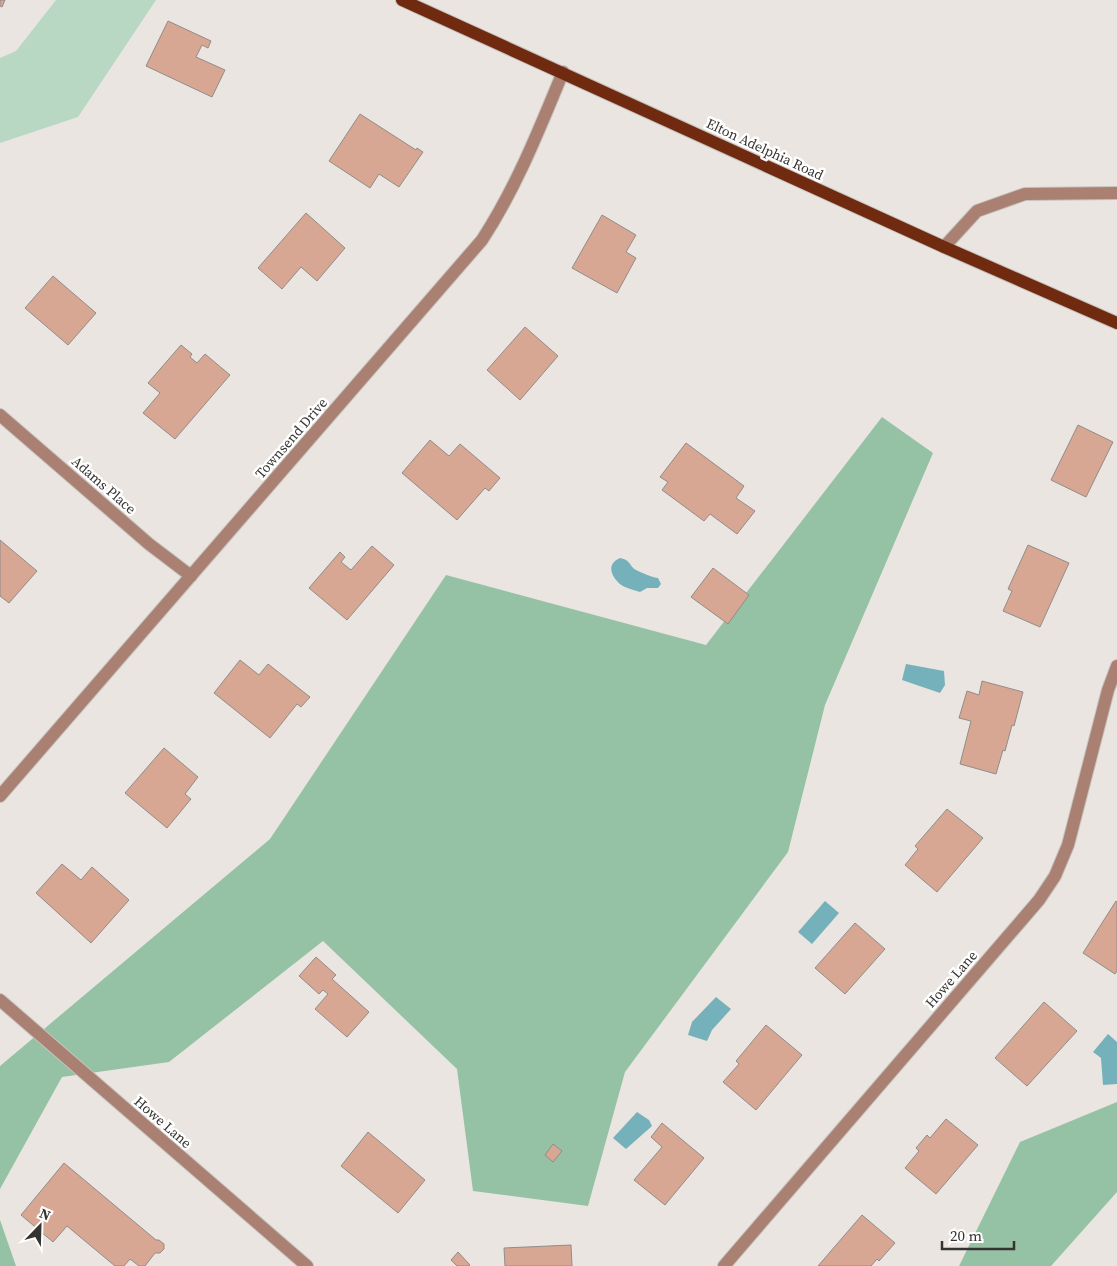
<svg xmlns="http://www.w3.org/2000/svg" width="1117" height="1266" font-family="'Source Serif 4',serif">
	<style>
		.green { fill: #b8d8c3 }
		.forest { fill: #95c2a5 }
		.water { fill: #75b1ba }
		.building { fill: #d7a793; stroke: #928c89 }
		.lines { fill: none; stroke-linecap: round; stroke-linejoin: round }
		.minor-casing { stroke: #c6c2bd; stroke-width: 14 }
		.major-casing { stroke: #c6c2bd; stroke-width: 14 }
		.minor { stroke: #a98072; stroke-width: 12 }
		.major { stroke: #6f2a10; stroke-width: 12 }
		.labels { text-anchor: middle; stroke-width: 5; stroke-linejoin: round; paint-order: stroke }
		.street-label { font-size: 14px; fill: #363432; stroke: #fff }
	</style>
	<rect width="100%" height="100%" fill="#eae5e0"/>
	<path class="green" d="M 56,0 L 156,0 L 78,117 L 0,143 L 0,58 L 16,51 Z"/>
	<g class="forest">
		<path d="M 882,417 L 933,453 L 825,705 L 788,852 L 625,1072 L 588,1206 L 473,1191 L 457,1069 L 323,941 L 169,1062 L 62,1077 L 0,1189 L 0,1066 L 270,839 L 446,575 L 706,645 Z"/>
		<path d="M 1117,1102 L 1117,1192 L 1051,1266 L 959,1266 L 1020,1142 Z"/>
		<path d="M 0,1220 L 16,1266 L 0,1266 Z"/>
	</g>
	<g class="water">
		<path d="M 620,558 C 631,560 629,566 636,570 C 643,573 650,577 658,578 L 661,584 L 658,588 L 647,588 L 640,592 C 634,590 625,588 620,584 C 611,576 606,564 620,558 Z"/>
		<path d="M 906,664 L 944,671 L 945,685 L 940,693 L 902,680 Z"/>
		<path d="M 825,901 L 839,913 L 812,944 L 798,932 Z"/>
		<path d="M 716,997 L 731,1009 L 712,1030 L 707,1041 L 688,1035 L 692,1022 Z"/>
		<path d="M 1108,1034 L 1117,1042 L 1117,1084 L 1103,1085 L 1101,1058 L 1093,1052 Z"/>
		<path d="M 637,1112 L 649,1120 L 652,1126 L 626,1149 L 613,1138 Z"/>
	</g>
	<g class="building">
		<path d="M 0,0 L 5,0 L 2,7 L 0,6 Z"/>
		<path d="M 168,21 L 211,41 L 208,48 L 202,45 L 196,57 L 225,70 L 212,97 L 146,66 Z"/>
		<path d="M 360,114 L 416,150 L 417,148 L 423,152 L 399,187 L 379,174 L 370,188 L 329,161 Z"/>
		<path d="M 306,213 L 345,248 L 317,281 L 301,267 L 282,289 L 258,268 Z"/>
		<path d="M 602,215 L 636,235 L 626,252 L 636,258 L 617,293 L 572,268 Z"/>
		<path d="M 53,276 L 96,313 L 68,345 L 25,308 Z"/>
		<path d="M 525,327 L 558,356 L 520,400 L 487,370 Z"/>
		<path d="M 181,345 L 192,354 L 190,357 L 197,363 L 205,354 L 230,375 L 175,439 L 143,413 L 160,393 L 148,383 Z"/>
		<path d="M 1078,425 L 1113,442 L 1086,497 L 1051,480 Z"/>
		<path d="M 430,440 L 449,456 L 460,444 L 500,478 L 489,491 L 485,488 L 457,520 L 402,473 Z"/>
		<path d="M 686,443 L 744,486 L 736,498 L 755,511 L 737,534 L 710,514 L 704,521 L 662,490 L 668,482 L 660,477 Z"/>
		<path d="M 0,540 L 37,571 L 9,603 L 0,596 Z"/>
		<path d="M 1028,545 L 1069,563 L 1040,627 L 1003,611 L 1012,591 L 1008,589 Z"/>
		<path d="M 372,546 L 394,565 L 347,620 L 309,588 L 340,552 L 345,557 L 341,562 L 351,570 Z"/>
		<path d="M 713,568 L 749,595 L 728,624 L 691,597 Z"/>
		<path d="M 240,660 L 259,675 L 268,664 L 310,697 L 301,707 L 297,704 L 270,738 L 214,693 Z"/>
		<path d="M 982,681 L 1023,692 L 1014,726 L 1012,725 L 1005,751 L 1003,750 L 996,774 L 960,764 L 971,721 L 959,718 L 967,691 L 979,695 Z"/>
		<path d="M 164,748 L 198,777 L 185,794 L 191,799 L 167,828 L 125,793 Z"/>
		<path d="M 947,809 L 983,838 L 937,892 L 905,865 L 918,849 L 915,846 Z"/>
		<path d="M 62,864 L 81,880 L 92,867 L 129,900 L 91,943 L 36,893 Z"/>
		<path d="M 1116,901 L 1117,902 L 1117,971 L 1115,974 L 1083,953 Z"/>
		<path d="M 855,923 L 885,949 L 845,994 L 815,968 Z"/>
		<path d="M 316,957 L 336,975 L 332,979 L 369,1012 L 347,1037 L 315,1009 L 328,994 L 323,990 L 319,994 L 299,976 Z"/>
		<path d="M 1044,1002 L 1077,1031 L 1027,1086 L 995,1058 Z"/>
		<path d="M 766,1025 L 802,1055 L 756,1110 L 723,1082 L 739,1064 L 736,1061 Z"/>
		<path d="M 946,1119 L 978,1145 L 936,1194 L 905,1168 L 919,1151 L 916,1148 L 927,1135 L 930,1138 Z"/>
		<path d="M 662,1123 L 704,1158 L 665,1205 L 634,1180 L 662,1147 L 651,1137 Z"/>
		<path d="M 368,1132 L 425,1180 L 398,1213 L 341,1166 Z"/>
		<path d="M 553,1144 L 562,1151 L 553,1162 L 545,1155 Z"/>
		<path d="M 64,1163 L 156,1240 L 159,1240 L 164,1244 L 164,1249 L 160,1253 L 155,1253 L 145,1266 L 139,1266 L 130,1259 L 124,1266 L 115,1266 L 67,1226 L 53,1242 L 21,1215 Z"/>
		<path d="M 862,1215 L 895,1243 L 879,1261 L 877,1259 L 871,1266 L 818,1266 Z"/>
		<path d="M 571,1245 L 572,1266 L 505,1266 L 504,1248 Z"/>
		<path d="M 458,1252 L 470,1265 L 468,1266 L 457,1266 L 451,1260 Z"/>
	</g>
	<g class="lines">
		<g class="minor-casing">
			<g id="minor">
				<path d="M 944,247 L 977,211 L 1025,194 L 1117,193"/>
				<path d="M 0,415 L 149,544 L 191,576"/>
				<path d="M 0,796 L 482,240 C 516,188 539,130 563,72"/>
				<path d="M 0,1000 L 307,1266"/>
				<path d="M 724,1266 L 1039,900 L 1055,876 L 1068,845 L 1108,690 L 1117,666"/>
			</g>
		</g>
		<g class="major-casing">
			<path id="major" d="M 402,0 L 944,247 L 1117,323"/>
		</g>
		<use href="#minor" class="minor"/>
		<use href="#major" class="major"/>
	</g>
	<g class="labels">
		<g class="street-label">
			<text transform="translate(765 149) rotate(25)" y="5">Elton Adelphia Road</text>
			<text transform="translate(291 438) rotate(-49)" y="5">Townsend Drive</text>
			<text transform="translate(104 485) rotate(41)" y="5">Adams Place</text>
			<text transform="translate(951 979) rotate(-49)" y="5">Howe Lane</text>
			<text transform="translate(163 1122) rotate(41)" y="5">Howe Lane</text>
		</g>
	</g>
	<g transform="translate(40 1226) rotate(23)" stroke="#ffffff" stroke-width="4" paint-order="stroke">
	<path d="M0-4L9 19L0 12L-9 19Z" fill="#363432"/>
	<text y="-8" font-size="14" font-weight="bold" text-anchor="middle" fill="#363432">N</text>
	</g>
	<path d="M942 1241v8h72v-8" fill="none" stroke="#363432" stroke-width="2.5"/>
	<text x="950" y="1241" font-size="15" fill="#363432" stroke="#ffffff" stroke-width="4" paint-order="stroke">20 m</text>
</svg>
